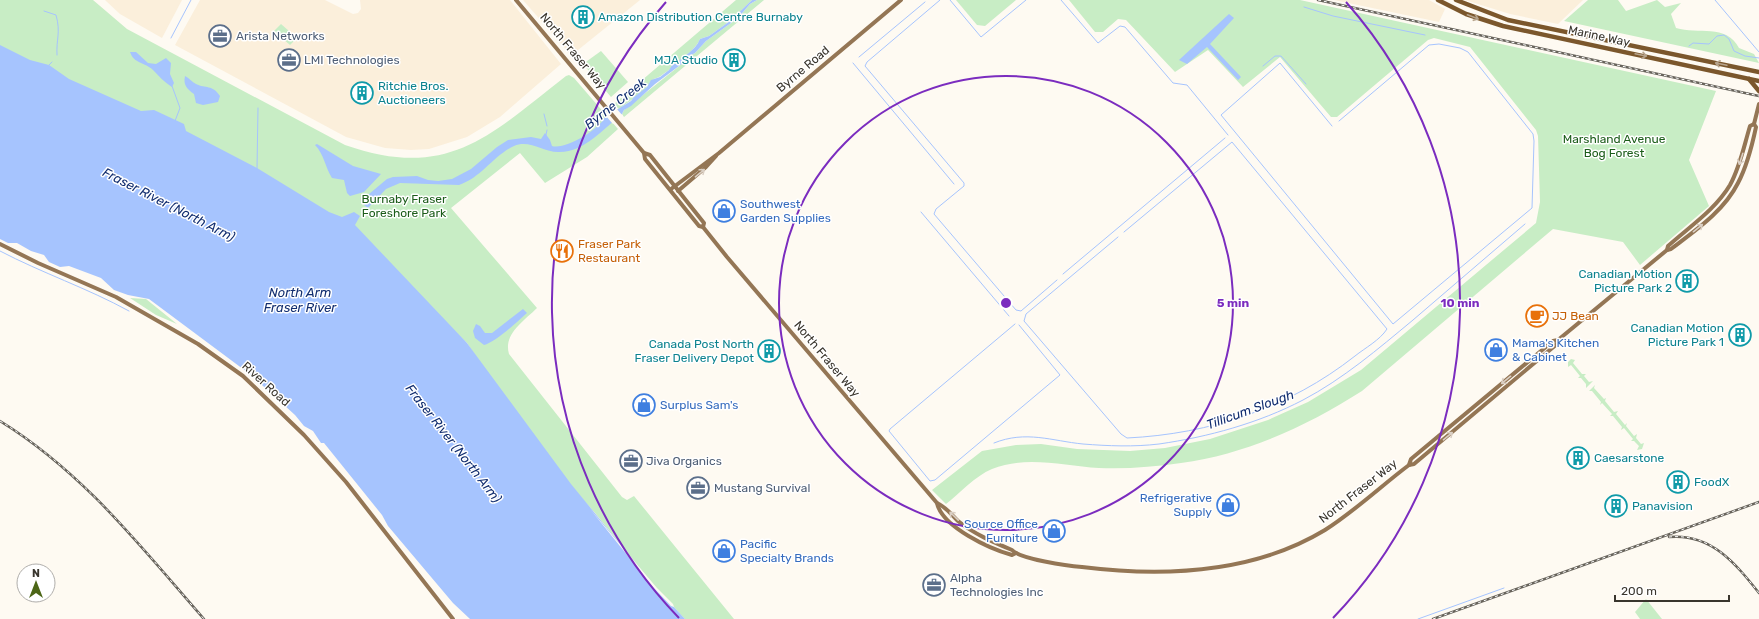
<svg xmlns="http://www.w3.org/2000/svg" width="1759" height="619" font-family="Rubik,sans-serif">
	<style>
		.commercial { fill: #fbefdb }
		.green { fill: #c8edc5 }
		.water { fill: #a6c4fe }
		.pier { fill: #fefaf2 }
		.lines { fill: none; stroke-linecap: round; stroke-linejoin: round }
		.stream { stroke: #a6c4fe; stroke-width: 1 }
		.secondary { stroke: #947655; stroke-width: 4 }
		.primary { stroke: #7b572c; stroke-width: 4.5 }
		.rail-casing { stroke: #67635b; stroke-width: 2.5 }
		.rail { stroke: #fff; stroke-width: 1; stroke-dasharray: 3; stroke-linecap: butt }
		.oneway { stroke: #b6a38b }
		.oneway2 { stroke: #dacfc4 }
		.ring { fill: none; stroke: #7b2cbf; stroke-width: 2 }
		.labels { text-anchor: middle; stroke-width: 3; stroke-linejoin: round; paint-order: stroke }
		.culture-label { font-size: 12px; fill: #0d838f; stroke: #fff; text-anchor: start }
		.service-label { font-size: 12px; fill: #4e5e75; stroke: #fff; text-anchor: start }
		.street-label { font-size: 12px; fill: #39352d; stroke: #fff }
		.park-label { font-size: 12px; fill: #1c5d1a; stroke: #fff }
		.shop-label { font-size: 12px; fill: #366cbe; stroke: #fff; text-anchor: start }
		.food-label { font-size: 12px; fill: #c56008; stroke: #fff; text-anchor: start }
		.water-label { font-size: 13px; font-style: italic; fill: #122e70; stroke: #fff }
		.centre { fill: #7b2cbf; stroke: #fff; stroke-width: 2 }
		.ring-label { font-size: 12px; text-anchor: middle; font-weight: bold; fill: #7b2cbf; stroke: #fff; stroke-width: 3; stroke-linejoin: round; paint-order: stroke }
	</style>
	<rect width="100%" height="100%" fill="#fefaf2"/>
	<g class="commercial">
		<path d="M 105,0 L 182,0 L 162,38 L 120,14 Z"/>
		<path d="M 200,0 L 325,0 L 353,14 L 358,13 L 361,9 L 360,0 L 510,0 L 561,64 L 500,117 L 467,137 L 429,149 L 411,150 L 385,148 L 346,137 L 175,45 Z"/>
		<path d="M 523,0 L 640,0 L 573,54 L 570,54 Z"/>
		<path d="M 1334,0 L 1429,0 L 1445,9 L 1439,22 Z"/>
		<path d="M 1465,0 L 1583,0 L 1558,24 L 1510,14 Z"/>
	</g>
	<g class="green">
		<path d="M 0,0 L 93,0 L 127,29 L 345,145 C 448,181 489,136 566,76 L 569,75 L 574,78 L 618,129 L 587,157 L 545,183 L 520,153 L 451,208 L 537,308 C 524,321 503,334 509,354 L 622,497 L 627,500 L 634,496 L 734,619 L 685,619 L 657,589 L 595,513 L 537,448 L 467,343 L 345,226 L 172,128 L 0,57 Z"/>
		<path d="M 736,0 L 752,0 L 730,21 L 709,36 L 700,39 C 696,50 672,68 662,75 C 659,78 654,78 651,81 C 649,83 648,86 646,88 C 637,97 628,102 619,109 L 614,104 Z"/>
		<path d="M 757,0 L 764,0 L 624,117 L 622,114 L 624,110 L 683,63 L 685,58 L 695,53 L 706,41 L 738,18 L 750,4 Z"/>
		<path d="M 956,0 L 1016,0 L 985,26 L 977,25 Z"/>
		<path d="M 1069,0 L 1300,0 L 1716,91 L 1689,160 L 1709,206 L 1640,265 L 1623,242 L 1553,229 L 1362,391 C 1307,426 1247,454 1181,463 C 1154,467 1127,469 1099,468 C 1064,466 1026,455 992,469 C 975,476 960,493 946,504 L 932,490 L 982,451 L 1016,445 L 1041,444 L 1077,449 L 1130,451 L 1165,448 L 1210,439 L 1268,420 L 1308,402 L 1361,370 L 1536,223 L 1540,202 L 1538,136 L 1536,130 L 1470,47 L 1434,38 L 1428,40 L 1337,117 L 1331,117 L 1280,57 L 1243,87 L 1208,50 L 1175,72 L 1126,20 L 1118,19 L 1103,32 L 1095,32 Z"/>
		<path d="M 1588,0 L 1618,0 L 1626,11 L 1657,0 L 1665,7 L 1681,3 L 1671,14 L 1676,28 C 1698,35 1726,23 1739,48 L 1754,54 L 1759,63 L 1564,21 Z"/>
		<path d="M 281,24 L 297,38 L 290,45 L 274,31 Z"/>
		<path d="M 601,51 L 628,82 L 611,97 L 583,64 Z"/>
		<path d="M 130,298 L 146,299 L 177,324 L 156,315 Z"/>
		<path d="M 1571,359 L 1575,360 L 1573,363 L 1582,374 L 1586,374 L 1584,376 L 1589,382 L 1593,381 L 1586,388 L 1586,384 L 1581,378 L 1578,378 L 1580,376 L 1571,365 L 1568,367 L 1568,362 Z"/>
		<path d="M 1595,385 L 1594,388 L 1604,399 L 1606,398 L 1605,401 L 1614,412 L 1618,411 L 1616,414 L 1625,425 L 1627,423 L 1626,426 L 1634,436 L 1637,434 L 1636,438 L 1641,444 L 1644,443 L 1642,449 L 1637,450 L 1639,446 L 1634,441 L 1631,441 L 1633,439 L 1624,428 L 1621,430 L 1622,427 L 1613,416 L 1610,416 L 1612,414 L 1602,403 L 1600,405 L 1601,402 L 1592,391 L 1589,391 Z"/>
		<path d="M 1646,599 L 1662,619 L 1640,619 L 1635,612 Z"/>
	</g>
	<g class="water">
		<path d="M 752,0 L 757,0 L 750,4 L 738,18 L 706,41 L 695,53 L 685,58 L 683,63 L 655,84 L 631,106 L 624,110 L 622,114 C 603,129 584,153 558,152 C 543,152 529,139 514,146 C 493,156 481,178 459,185 L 400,183 L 386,189 L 368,208 L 364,205 L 369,194 L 387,179 L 393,177 L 417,176 L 428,180 L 438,181 L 452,179 L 471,169 L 497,147 L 508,140 L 531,137 L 541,139 L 545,133 L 550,140 L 552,146 C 565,150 599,130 605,117 L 631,101 L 634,97 L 647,87 L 651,80 L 660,77 L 669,70 L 673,64 L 676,64 C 684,55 695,51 700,39 L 709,36 L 730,21 Z"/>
		<path d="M 1229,14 L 1234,18 L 1210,44 L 1241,77 L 1238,80 L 1207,47 L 1187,64 L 1179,60 Z"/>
		<path d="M 0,45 L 30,60 L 49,65 L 69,79 L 141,111 L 154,110 L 184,124 L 186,131 L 257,168 L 329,212 L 342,217 L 354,212 L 360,216 L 355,225 L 467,343 L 571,484 L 657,589 L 685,619 L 470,619 L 453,603 L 388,526 L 382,515 L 324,443 L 321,443 L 313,431 L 304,426 L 295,415 L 251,375 L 149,299 L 128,295 L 114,290 L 101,278 L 69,266 L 60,267 L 49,262 L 44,255 L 31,251 L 17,243 L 8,243 L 0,239 Z"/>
		<path d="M 130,52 L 136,52 L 148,63 L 156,64 L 166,58 L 171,63 L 170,74 L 174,83 L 172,87 C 164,82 159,76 153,70 C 145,62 134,64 130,52 Z"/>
		<path d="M 185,76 C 189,78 192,82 196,84 C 206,89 212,84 220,96 L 218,102 L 203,105 L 196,103 L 194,94 C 187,89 183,85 185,76 Z"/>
		<path d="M 317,144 L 353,166 L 381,174 L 364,192 L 350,196 L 347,193 L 344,180 L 332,178 C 325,167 324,154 315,145 Z"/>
		<path d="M 523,309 L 527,313 C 518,321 495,343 484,345 L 475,338 L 473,331 L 476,324 L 480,326 L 485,333 L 492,333 Z"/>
	</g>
	<g class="pier">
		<path d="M 616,108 L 623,116 L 613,124 L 605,115 Z"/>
		<path d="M 590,509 L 657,588 L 673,604 L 674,607 L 671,606 L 653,587 Z"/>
	</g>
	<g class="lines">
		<g class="stream">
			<path d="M 940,0 L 867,62 L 865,66 L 964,183 L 964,186 L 936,209 L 934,214 L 1016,310 L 1021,311 L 1057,280"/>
			<path d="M 950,0 L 981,37 L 1026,0"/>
			<path d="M 1061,0 L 1098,43 L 1120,26 L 1125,27 L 1173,83 L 1187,85 L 1228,135"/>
			<path d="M 1715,0 L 1759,52"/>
			<path d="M 1304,7 L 1333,16 L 1425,35"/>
			<path d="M 44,11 L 56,15 C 61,33 56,39 57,55"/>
			<path d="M 171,38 L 191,0"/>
			<path d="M 1689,46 L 1693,43 L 1709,44 L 1717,36 L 1724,35 L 1729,39 L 1734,51 L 1745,56 L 1759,58"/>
			<path d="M 859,57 L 925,2"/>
			<path d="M 853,63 L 954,184"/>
			<path d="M 49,65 L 52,62"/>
			<path d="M 1263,66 L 1275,56 L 1281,56 L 1306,84"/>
			<path d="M 172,86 L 180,108 L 175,121"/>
			<path d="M 544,114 L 547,126"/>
			<path d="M 1332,126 L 1280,63 L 1221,115 L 1393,324 L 1532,208 L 1534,141 L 1533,134 L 1468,52 L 1460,48 L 1439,44 L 1429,45 L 1339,121"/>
			<path d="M 546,135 L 547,130"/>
			<path d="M 257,169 L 258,108"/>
			<path d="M 921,212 L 1009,316"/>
			<path d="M 1118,237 L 1026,314 L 1024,321 L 1121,434 L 1127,438 C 1210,434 1289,408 1355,356 C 1365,348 1380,340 1387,329 L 1232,142 L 1124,232"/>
			<path d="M 0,251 C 42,273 87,288 129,311"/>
			<path d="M 1063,274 L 1225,138"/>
			<path d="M 1015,324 L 890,429 L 889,431 L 930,481 L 935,480 L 1060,375 L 1019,325"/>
			<path d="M 994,443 C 1026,430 1052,441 1083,444 C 1108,446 1134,447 1159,444 C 1208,437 1259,423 1303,400 C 1343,379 1378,349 1413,320 C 1450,288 1488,256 1525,224"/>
			<path d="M 1418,619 L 1504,588"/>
		</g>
		<g class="secondary">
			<path d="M 516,0 L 644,153 L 650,155 L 704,223 L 703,227"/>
			<path d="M 644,153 L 645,159 L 699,226 L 703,227 L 727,257 L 937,503 C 946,507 951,514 958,521 C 974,534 993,542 1012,550 C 1020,559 1068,566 1082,567 C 1163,577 1254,573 1325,530 C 1355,511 1381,486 1409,465 L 1414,464 L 1557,344 L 1558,340 L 1667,250 L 1671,249 C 1696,230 1724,211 1738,183 C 1747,166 1752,146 1756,127 L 1754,124 L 1759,104"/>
			<path d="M 671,189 L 719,153 L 901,0"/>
			<path d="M 678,191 L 706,167 L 716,156"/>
			<path d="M 0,244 L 38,263 L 116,297 L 198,344 L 243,376 L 304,435 L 346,482 L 453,619"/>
			<path d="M 1667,250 L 1668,246 C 1689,227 1715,210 1730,185 C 1740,167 1744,146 1750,126 L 1754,124"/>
			<path d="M 1409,465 L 1411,459 L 1553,341 L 1558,340"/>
			<path d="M 937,503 C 942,527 990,549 1012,555 L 1016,553"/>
		</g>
		<g class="primary">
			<path d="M 1438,0 L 1466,14 L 1503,26 L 1759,81"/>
			<path d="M 1456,0 L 1508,20 L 1759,72"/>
			<path d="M 1749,79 L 1759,91"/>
		</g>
		<g class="rail-casing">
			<g id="rail">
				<path d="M 1318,0 L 1759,96"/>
				<path d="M 0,421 C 83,472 141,547 204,619"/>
				<path d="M 1669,537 C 1711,533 1735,563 1759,593"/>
				<path d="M 1433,619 L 1759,502"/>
			</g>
		</g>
		<use href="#rail" class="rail"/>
	</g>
	<defs><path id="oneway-shaft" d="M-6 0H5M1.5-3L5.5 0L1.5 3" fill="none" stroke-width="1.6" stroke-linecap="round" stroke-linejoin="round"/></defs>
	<g class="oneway">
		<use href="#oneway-shaft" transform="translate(1473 17) rotate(21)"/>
		<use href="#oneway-shaft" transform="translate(1641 55) rotate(12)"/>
		<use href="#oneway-shaft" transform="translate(1721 64) rotate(-168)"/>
	</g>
	<g class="oneway2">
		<use href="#oneway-shaft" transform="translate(1741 159) rotate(108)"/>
		<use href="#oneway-shaft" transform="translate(700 173) rotate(-40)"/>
		<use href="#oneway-shaft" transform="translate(1698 228) rotate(-39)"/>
		<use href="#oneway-shaft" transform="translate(1506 380) rotate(141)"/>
		<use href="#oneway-shaft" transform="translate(1448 436) rotate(-40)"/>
		<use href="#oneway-shaft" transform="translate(954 516) rotate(-136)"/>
	</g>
	<g class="ring">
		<circle cx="1006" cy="303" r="227"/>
		<path d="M679 618A454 454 0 0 1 666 2M1346 2A454 454 0 0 1 1333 618"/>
	</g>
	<defs>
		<g id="building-ring" transform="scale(1.15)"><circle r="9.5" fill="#fff" stroke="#0f9aa8" stroke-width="1.5"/><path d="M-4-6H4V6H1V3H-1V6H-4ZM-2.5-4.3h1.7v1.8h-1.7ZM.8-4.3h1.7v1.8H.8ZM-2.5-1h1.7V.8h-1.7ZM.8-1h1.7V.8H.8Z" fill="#0f9aa8"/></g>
		<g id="office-ring" transform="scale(1.15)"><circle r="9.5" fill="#fff" stroke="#5c6f8a" stroke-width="1.5"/><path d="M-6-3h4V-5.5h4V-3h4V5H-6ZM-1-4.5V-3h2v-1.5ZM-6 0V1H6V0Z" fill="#5c6f8a"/></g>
		<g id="shop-ring" transform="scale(1.15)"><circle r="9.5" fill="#fff" stroke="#3f7fe0" stroke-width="1.5"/><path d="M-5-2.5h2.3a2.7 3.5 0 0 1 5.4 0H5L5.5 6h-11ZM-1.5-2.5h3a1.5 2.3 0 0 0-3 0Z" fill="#3f7fe0"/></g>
		<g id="restaurant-ring" transform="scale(1.15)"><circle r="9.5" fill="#fff" stroke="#e8710a" stroke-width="1.5"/><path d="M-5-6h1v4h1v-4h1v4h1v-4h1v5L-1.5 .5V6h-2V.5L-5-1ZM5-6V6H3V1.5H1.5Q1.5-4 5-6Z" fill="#e8710a"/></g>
		<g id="cafe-ring" transform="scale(1.15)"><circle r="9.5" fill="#fff" stroke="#e8710a" stroke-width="1.5"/><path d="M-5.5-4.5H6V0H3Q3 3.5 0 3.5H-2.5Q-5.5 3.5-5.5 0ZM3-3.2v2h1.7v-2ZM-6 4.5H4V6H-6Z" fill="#e8710a"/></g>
	</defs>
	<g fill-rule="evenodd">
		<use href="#building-ring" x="583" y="17"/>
		<use href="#office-ring" x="220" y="36"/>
		<use href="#office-ring" x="289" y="60"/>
		<use href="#building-ring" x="734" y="60"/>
		<use href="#building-ring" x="362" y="93"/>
		<use href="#shop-ring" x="724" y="211"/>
		<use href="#restaurant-ring" x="562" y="251"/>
		<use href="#building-ring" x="1687" y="281"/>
		<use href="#cafe-ring" x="1537" y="316"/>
		<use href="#building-ring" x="1740" y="335"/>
		<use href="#shop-ring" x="1496" y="350"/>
		<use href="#building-ring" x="769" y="351"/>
		<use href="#shop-ring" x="644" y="405"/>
		<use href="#building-ring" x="1578" y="458"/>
		<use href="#office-ring" x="631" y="461"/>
		<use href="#building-ring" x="1678" y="482"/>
		<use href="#office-ring" x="698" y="488"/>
		<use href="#shop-ring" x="1228" y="505"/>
		<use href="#building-ring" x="1616" y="506"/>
		<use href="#shop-ring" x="1054" y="531"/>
		<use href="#shop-ring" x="724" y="551"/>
		<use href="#office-ring" x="934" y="585"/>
	</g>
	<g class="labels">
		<g class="culture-label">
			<text x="598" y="21">Amazon Distribution Centre Burnaby</text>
			<text x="718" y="64" text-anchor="end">MJA Studio</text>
			<text x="378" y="90">Ritchie Bros.<tspan x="378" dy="14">Auctioneers</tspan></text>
			<text x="1672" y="278" text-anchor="end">Canadian Motion<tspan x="1672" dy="14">Picture Park 2</tspan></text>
			<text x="1724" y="332" text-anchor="end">Canadian Motion<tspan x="1724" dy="14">Picture Park 1</tspan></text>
			<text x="754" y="348" text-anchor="end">Canada Post North<tspan x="754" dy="14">Fraser Delivery Depot</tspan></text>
			<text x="1594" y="462">Caesarstone</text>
			<text x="1694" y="486">FoodX</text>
			<text x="1632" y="510">Panavision</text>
		</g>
		<g class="service-label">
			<text x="236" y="40">Arista Networks</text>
			<text x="304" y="64">LMI Technologies</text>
			<text x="646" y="465">Jiva Organics</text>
			<text x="714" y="492">Mustang Survival</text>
			<text x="950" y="582">Alpha<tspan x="950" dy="14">Technologies Inc</tspan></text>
		</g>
		<g class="street-label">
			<text transform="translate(1599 36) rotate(12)" y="4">Marine Way</text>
			<text transform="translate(573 51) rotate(50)" y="4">North Fraser Way</text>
			<text transform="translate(803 69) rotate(-40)" y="4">Byrne Road</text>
			<text transform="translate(827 359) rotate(50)" y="4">North Fraser Way</text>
			<text transform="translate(266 384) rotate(42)" y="4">River Road</text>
			<text transform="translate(1358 491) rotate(-38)" y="4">North Fraser Way</text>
		</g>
		<g class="park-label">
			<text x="1614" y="143">Marshland Avenue<tspan x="1614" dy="14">Bog Forest</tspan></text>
			<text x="404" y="203">Burnaby Fraser<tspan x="404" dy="14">Foreshore Park</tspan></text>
		</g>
		<g class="shop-label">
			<text x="740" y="208">Southwest<tspan x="740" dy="14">Garden Supplies</tspan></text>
			<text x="1512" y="347">Mama's Kitchen<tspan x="1512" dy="14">&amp; Cabinet</tspan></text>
			<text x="660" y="409">Surplus Sam's</text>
			<text x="1212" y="502" text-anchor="end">Refrigerative<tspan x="1212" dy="14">Supply</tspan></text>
			<text x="1038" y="528" text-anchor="end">Source Office<tspan x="1038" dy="14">Furniture</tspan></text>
			<text x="740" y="548">Pacific<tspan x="740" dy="14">Specialty Brands</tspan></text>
		</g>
		<g class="food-label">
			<text x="578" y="248">Fraser Park<tspan x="578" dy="14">Restaurant</tspan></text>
			<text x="1552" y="320">JJ Bean</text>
		</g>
		<g class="water-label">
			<text transform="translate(615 103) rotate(-38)" y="5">Byrne Creek</text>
			<text transform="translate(169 204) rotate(27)" y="5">Fraser River (North Arm)</text>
			<text x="300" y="297">North Arm<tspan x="300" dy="15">Fraser River</tspan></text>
			<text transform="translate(1250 409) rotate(-20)" y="5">Tillicum Slough</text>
			<text transform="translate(454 443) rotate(52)" y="5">Fraser River (North Arm)</text>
		</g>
	</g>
	<circle cx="1006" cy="303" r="6" class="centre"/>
	<g class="ring-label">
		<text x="1233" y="307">5 min</text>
		<text x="1460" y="307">10 min</text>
	</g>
	<g transform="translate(36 583)"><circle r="19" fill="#ffffff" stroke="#b0aeab"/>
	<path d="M0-3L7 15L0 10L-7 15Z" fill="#4c6617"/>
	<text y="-6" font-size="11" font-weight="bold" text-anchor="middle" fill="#39352d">N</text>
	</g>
	<path d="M1615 595v6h114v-6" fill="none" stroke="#39352d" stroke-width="2"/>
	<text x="1621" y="595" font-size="12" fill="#39352d" stroke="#ffffff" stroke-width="3" paint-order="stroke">200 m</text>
</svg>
